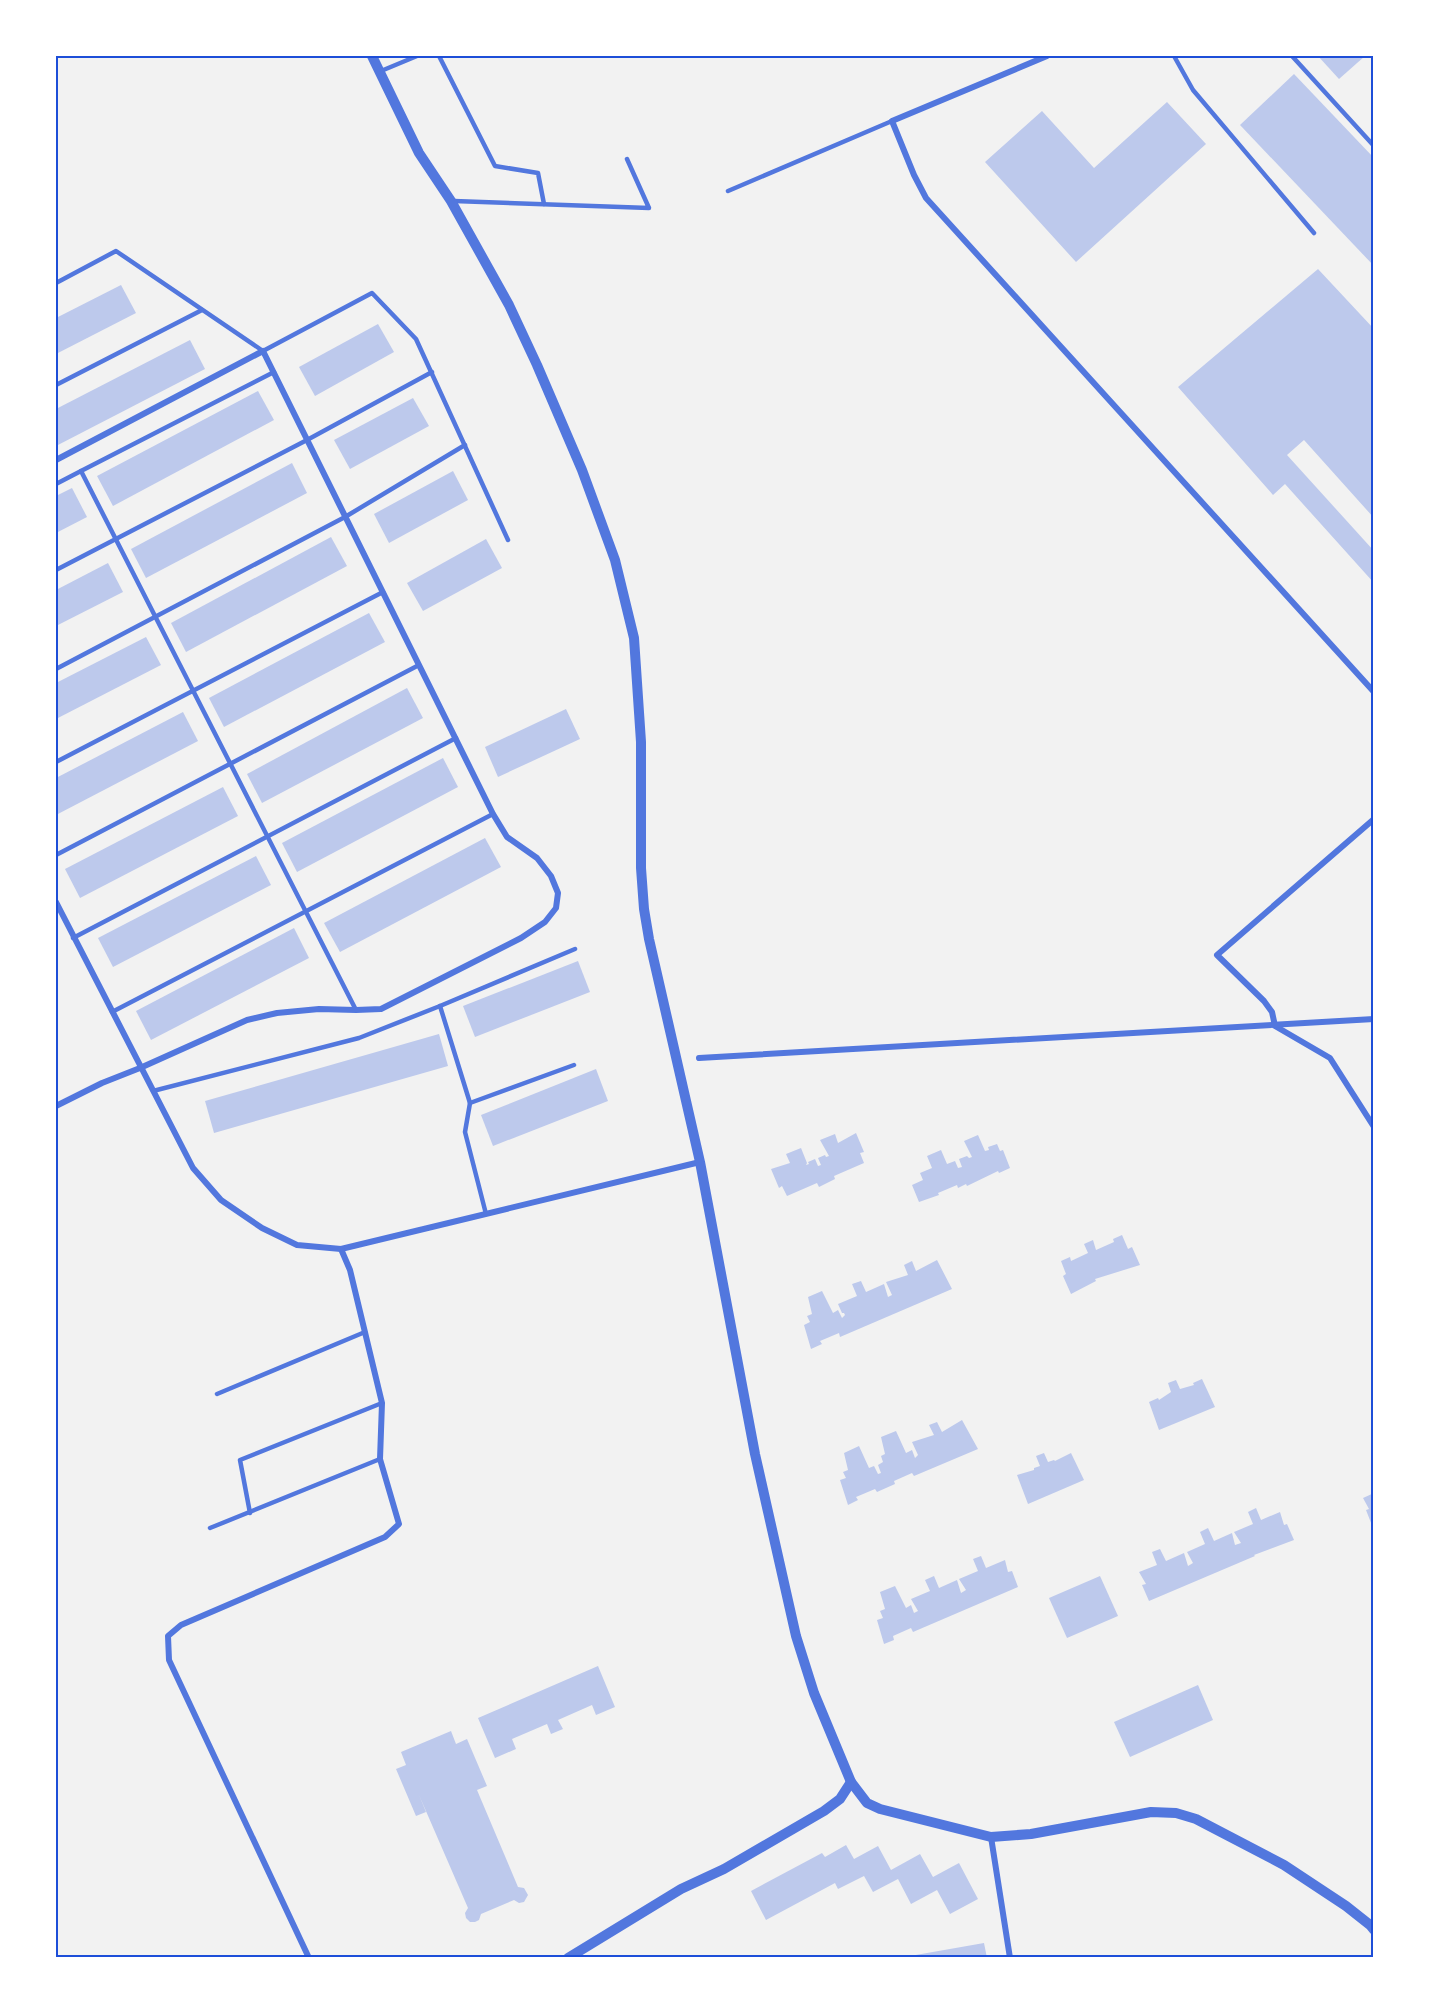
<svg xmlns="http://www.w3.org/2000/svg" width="1429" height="2013" font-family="Lora,serif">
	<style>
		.building { fill: #bdc9ec }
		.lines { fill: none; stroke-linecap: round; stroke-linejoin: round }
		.service { stroke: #5277de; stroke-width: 4.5 }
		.minor { stroke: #5277de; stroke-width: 6 }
		.tertiary { stroke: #5277de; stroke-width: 10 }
		.neatline { fill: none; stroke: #1d4ed8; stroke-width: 2 }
	</style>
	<rect width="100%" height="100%" fill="#f2f2f2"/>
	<g class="building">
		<path d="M 1318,56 L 1365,56 L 1339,79 Z"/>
		<path d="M 1294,74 L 1374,158 L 1374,266 L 1240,125 Z"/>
		<path d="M 1167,102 L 1206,144 L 1076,262 L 985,162 L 1042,111 L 1094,168 Z"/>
		<path d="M 1318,269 L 1374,329 L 1374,518 L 1304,440 L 1287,455 L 1374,551 L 1374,583 L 1285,484 L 1273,495 L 1178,387 Z"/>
		<path d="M 121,285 L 136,313 L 56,354 L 56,318 Z"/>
		<path d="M 378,324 L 394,352 L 315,396 L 299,367 Z"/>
		<path d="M 190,340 L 205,369 L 56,446 L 56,409 Z"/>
		<path d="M 258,391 L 274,420 L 113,506 L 97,476 Z"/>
		<path d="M 413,398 L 429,426 L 350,469 L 334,440 Z"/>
		<path d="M 292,463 L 307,493 L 146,578 L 131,549 Z"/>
		<path d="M 453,471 L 468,500 L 389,543 L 374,514 Z"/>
		<path d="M 72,488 L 87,517 L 56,533 L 56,496 Z"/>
		<path d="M 331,537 L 347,566 L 186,652 L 171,623 Z"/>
		<path d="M 486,539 L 502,568 L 423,611 L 407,583 Z"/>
		<path d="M 108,563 L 123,592 L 56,626 L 56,590 Z"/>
		<path d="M 369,613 L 385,642 L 224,727 L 209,698 Z"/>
		<path d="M 146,637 L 161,665 L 56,719 L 56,683 Z"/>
		<path d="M 407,688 L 423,718 L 262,803 L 247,774 Z"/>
		<path d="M 566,709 L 580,739 L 498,777 L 485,747 Z"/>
		<path d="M 183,712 L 198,741 L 56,815 L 56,778 Z"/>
		<path d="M 443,758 L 458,787 L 297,872 L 282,843 Z"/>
		<path d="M 223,787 L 238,816 L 80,898 L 65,869 Z"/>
		<path d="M 485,838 L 501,867 L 340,952 L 324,923 Z"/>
		<path d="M 256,856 L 271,885 L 113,967 L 98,938 Z"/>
		<path d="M 294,928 L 309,958 L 151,1040 L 136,1011 Z"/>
		<path d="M 578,961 L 590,992 L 475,1037 L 463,1006 Z"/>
		<path d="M 439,1034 L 448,1066 L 214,1133 L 205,1101 Z"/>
		<path d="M 596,1069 L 608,1101 L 493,1146 L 481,1115 Z"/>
		<path d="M 856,1133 L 864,1152 L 860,1153 L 864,1163 L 834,1176 L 835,1179 L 819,1187 L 817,1183 L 787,1196 L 782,1186 L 779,1188 L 771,1169 L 790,1163 L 786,1154 L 801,1148 L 807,1163 L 806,1165 L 809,1164 L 808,1162 L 815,1159 L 818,1166 L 821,1165 L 818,1158 L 825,1155 L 826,1157 L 829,1156 L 820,1140 L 835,1134 L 838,1143 Z"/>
		<path d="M 978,1135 L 985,1151 L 989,1150 L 988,1147 L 997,1144 L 1000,1151 L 1003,1150 L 1010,1168 L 999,1173 L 998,1171 L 967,1186 L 966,1184 L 958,1188 L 957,1185 L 938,1193 L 939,1195 L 919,1202 L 912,1185 L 923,1180 L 920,1173 L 932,1168 L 927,1156 L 941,1150 L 947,1164 L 955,1161 L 958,1168 L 962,1167 L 959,1159 L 967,1156 L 969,1158 L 972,1157 L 964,1141 Z"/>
		<path d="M 1122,1235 L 1128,1249 L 1132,1247 L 1140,1265 L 1095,1279 L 1096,1281 L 1071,1294 L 1063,1276 L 1066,1274 L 1061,1261 L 1070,1257 L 1071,1261 L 1088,1253 L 1084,1244 L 1093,1240 L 1096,1250 L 1114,1242 L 1113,1239 Z"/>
		<path d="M 937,1260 L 952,1289 L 840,1337 L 839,1333 L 820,1341 L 822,1344 L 811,1349 L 804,1325 L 810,1322 L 807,1316 L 812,1314 L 808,1297 L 822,1291 L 833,1313 L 838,1310 L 842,1318 L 845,1315 L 844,1313 L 842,1313 L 838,1304 L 857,1296 L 852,1284 L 861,1281 L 866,1292 L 884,1284 L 888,1297 L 892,1295 L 886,1282 L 908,1275 L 904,1265 L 912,1261 L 916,1271 Z"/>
		<path d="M 1202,1379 L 1215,1407 L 1159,1430 L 1149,1402 L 1158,1398 L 1159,1400 L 1171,1392 L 1168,1383 L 1176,1380 L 1180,1389 L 1194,1385 L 1193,1383 Z"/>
		<path d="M 962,1420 L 978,1449 L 914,1476 L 912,1473 L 894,1481 L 895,1484 L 877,1492 L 875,1489 L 856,1497 L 858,1500 L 848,1505 L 840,1480 L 846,1478 L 843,1472 L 848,1470 L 844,1453 L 859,1446 L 869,1468 L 874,1466 L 878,1474 L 881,1473 L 878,1465 L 883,1462 L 881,1456 L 885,1454 L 881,1437 L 896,1431 L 906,1453 L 912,1450 L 915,1458 L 918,1455 L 912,1442 L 934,1435 L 929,1425 L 937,1422 L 942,1432 Z"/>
		<path d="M 1044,1453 L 1048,1462 L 1054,1460 L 1055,1461 L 1071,1453 L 1084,1480 L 1028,1504 L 1017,1475 L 1034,1470 L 1034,1468 L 1040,1466 L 1036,1456 Z"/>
		<path d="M 1374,1493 L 1374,1528 L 1373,1528 L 1366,1510 L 1369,1509 L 1363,1498 Z"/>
		<path d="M 1256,1508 L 1261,1520 L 1280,1512 L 1284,1525 L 1287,1524 L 1294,1540 L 1254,1555 L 1255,1556 L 1149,1601 L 1142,1585 L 1146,1584 L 1139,1572 L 1157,1565 L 1152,1552 L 1160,1549 L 1166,1561 L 1184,1553 L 1188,1566 L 1193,1563 L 1187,1552 L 1205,1544 L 1200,1532 L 1208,1528 L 1214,1541 L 1232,1533 L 1235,1545 L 1241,1543 L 1234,1532 L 1253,1524 L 1248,1512 Z"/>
		<path d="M 981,1556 L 986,1568 L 1005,1560 L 1008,1572 L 1012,1571 L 1018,1587 L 913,1632 L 911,1628 L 893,1636 L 894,1640 L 884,1644 L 877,1620 L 883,1618 L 880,1611 L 885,1609 L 880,1592 L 895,1586 L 906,1608 L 911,1605 L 914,1613 L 918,1611 L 911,1599 L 930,1591 L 925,1580 L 934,1576 L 939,1588 L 957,1580 L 961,1593 L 966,1590 L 959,1579 L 978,1571 L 973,1559 Z"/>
		<path d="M 1100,1576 L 1118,1616 L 1067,1638 L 1049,1598 Z"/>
		<path d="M 598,1666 L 615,1707 L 596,1715 L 592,1705 L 558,1720 L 563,1729 L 551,1734 L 547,1724 L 512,1739 L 516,1749 L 495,1758 L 478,1718 Z"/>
		<path d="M 1198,1685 L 1213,1720 L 1130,1757 L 1114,1722 Z"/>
		<path d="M 451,1731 L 456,1744 L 467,1739 L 487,1786 L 477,1790 L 518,1887 L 524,1888 L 528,1895 L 524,1902 L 519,1903 L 514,1900 L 481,1914 L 479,1920 L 475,1922 L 470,1922 L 466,1918 L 465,1913 L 468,1908 L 419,1795 L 426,1812 L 416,1816 L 396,1769 L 406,1765 L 401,1752 Z"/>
		<path d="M 846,1845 L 854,1859 L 878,1846 L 891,1870 L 920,1854 L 933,1877 L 959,1863 L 978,1899 L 950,1914 L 937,1890 L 911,1904 L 898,1879 L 873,1892 L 864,1876 L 838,1889 L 835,1883 L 766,1920 L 751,1891 L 822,1853 L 825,1857 Z"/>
		<path d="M 984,1943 L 987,1958 L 910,1958 L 910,1956 Z"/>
	</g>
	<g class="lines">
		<g class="service">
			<path d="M 439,56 L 495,166 L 538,173 L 544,204"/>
			<path d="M 1174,56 L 1193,90 L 1314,233"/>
			<path d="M 1292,56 L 1374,146"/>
			<path d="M 381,71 L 417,56"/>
			<path d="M 728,191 L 892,121"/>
			<path d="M 454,201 L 649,208 L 627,159"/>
			<path d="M 56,283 L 116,251 L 263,351 L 372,293 L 416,339 L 508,540"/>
			<path d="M 274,372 L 81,471 L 356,1010"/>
			<path d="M 56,385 L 202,310"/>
			<path d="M 56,484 L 81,471"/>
			<path d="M 56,570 L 307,440 L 432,372"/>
			<path d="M 56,669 L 345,517 L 465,445"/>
			<path d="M 56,762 L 383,592"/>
			<path d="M 56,855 L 419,665"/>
			<path d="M 73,938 L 456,738"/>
			<path d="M 440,1006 L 470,1103 L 465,1132 L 486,1214"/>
			<path d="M 112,1012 L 493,814"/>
			<path d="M 153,1091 L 359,1038 L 440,1006 L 575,949"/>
			<path d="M 470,1103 L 574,1065"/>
			<path d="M 217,1394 L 365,1332"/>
			<path d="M 250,1513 L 240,1460 L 382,1403"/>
			<path d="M 210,1528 L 380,1459"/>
		</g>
		<g class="minor">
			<path d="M 1047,56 L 892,121 L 914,175 L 926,198 L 1374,692"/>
			<path d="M 56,460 L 263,351 L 493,814 L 507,837 L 537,858 L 551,876 L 558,893 L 556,908 L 545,922 L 521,938 L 381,1009 L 356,1010 L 319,1009 L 277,1013 L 247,1020 L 140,1068 L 102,1083 L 56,1106"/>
			<path d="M 1374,819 L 1217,955 L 1264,1001 L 1272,1012 L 1275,1026 L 1330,1058 L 1374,1127"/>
			<path d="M 56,902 L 193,1168 L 221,1200 L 262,1228 L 297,1245 L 341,1249 L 700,1162"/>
			<path d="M 699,1058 L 1374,1019"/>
			<path d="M 991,1837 L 1010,1958"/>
			<path d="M 309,1958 L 169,1660 L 168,1636 L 181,1625 L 385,1537 L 399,1524 L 380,1459 L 382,1403 L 350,1270 L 341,1249"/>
		</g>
		<g class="tertiary">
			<path d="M 372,56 L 419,153 L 451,201 L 509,305 L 537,365 L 582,470 L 615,560 L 634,638 L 641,742 L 641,868 L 644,909 L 649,939 L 700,1162 L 755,1454 L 796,1636 L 814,1693 L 851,1782 L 867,1803 L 880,1809 L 991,1837 L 1031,1834 L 1151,1812 L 1176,1813 L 1196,1819 L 1284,1865 L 1346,1906 L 1370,1925 L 1374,1930"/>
			<path d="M 568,1958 L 681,1889 L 724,1869 L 824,1811 L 840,1799 L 851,1782"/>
		</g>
	</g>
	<rect width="1429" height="2013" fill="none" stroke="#ffffff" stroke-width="114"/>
	<rect x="57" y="57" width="1315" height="1899" class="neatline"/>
</svg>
